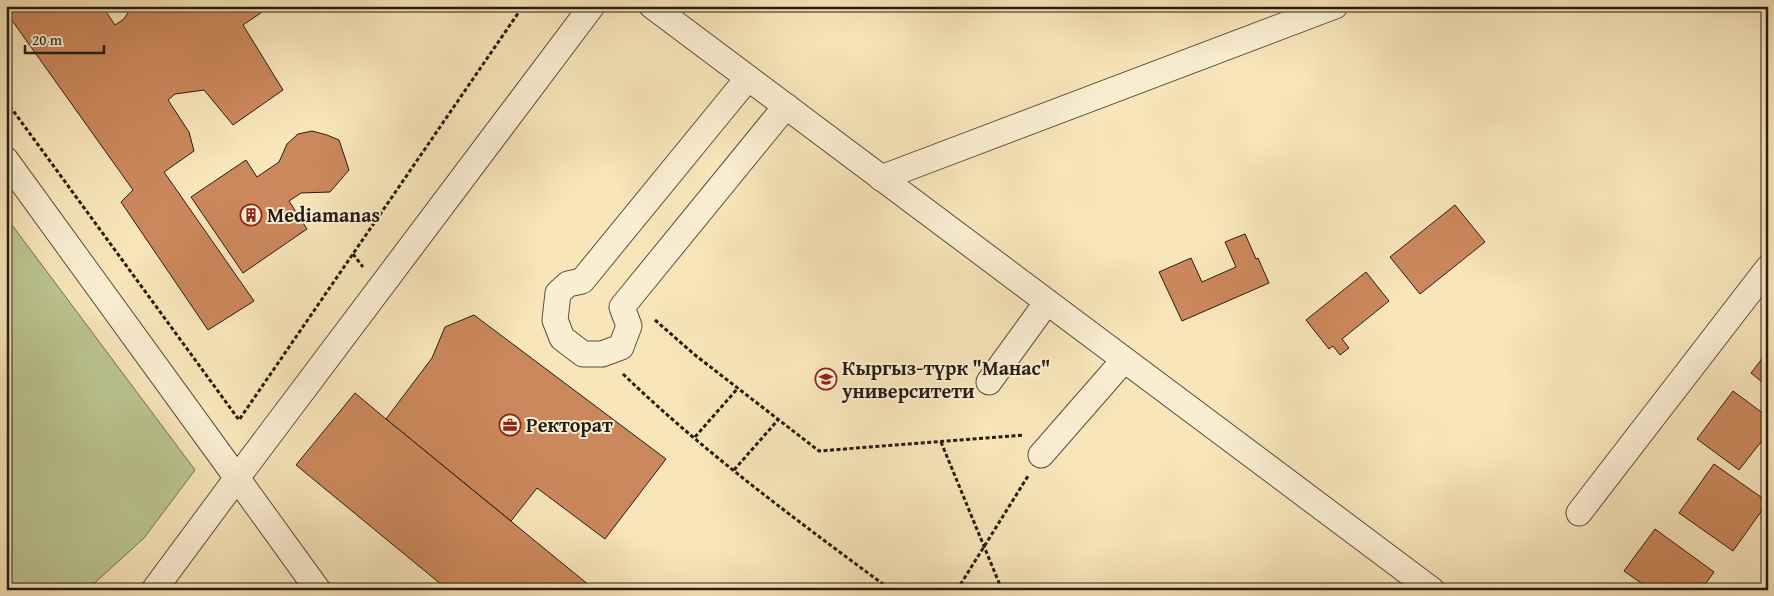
<svg xmlns="http://www.w3.org/2000/svg" width="1774" height="596" font-family="'Gentium Book Plus',serif">
	<style>
		.green { fill: #bbc591; stroke: #717052 }
		.building { fill: #cb885c; stroke: #271c12 }
		.lines { fill: none; stroke-linecap: round; stroke-linejoin: round }
		.minor-casing { stroke: #5b4e3c; stroke-width: 27 }
		.path { stroke: #271c12; stroke-width: 3; stroke-dasharray: 4 2.5; stroke-linecap: butt }
		.minor { stroke: #faeed2; stroke-width: 25 }
		.labels { text-anchor: middle; stroke-width: 4; stroke-linejoin: round; paint-order: stroke }
		.poi-label { font-size: 20px; font-weight: bold; fill: #271c12; stroke: #faeed2; text-anchor: start }
	</style>
	<rect width="100%" height="100%" fill="#f8e5ba"/>
	<filter id="stains"><feTurbulence type="fractalNoise" baseFrequency=".004" numOctaves="4"/><feColorMatrix values="0 0 0 0 .2 0 0 0 0 .09 0 0 0 0 .02 0 0 0 .5 -.17"/></filter>
	<radialGradient id="worn" r=".72"><stop offset=".6" stop-color="#630" stop-opacity="0"/><stop offset="1" stop-color="#630" stop-opacity=".3"/></radialGradient>
	<path class="green" d="M 6,217 L 195,470 L 144,538 L 87,590 L 6,590 Z"/>
	<g class="building">
		<path d="M 7,6 L 102,6 L 115,25 L 124,19 L 132,6 L 271,6 L 243,25 L 283,90 L 233,125 L 204,90 L 175,94 L 168,100 L 189,132 L 194,151 L 164,172 L 254,301 L 208,330 L 121,202 L 133,190 L 6,12 Z"/>
		<path d="M 312,131 L 327,135 L 339,140 L 349,170 L 330,192 L 301,193 L 289,201 L 307,229 L 243,273 L 191,197 L 246,160 L 257,177 L 279,162 L 287,144 L 298,134 Z"/>
		<path d="M 1455,205 L 1485,242 L 1420,294 L 1390,257 Z"/>
		<path d="M 1245,234 L 1256,259 L 1258,258 L 1269,283 L 1182,321 L 1159,272 L 1191,258 L 1202,282 L 1236,267 L 1225,242 Z"/>
		<path d="M 1366,272 L 1389,301 L 1342,339 L 1349,348 L 1340,355 L 1333,346 L 1329,349 L 1306,320 Z"/>
		<path d="M 474,315 L 666,459 L 605,539 L 537,488 L 511,521 L 386,419 L 432,358 L 445,327 Z"/>
		<path d="M 1768,351 L 1768,387 L 1751,373 Z"/>
		<path d="M 1733,391 L 1768,417 L 1768,433 L 1739,470 L 1697,439 Z"/>
		<path d="M 355,393 L 386,419 L 595,590 L 448,590 L 296,465 Z"/>
		<path d="M 1714,464 L 1768,502 L 1733,551 L 1679,513 Z"/>
		<path d="M 1655,529 L 1714,572 L 1701,590 L 1651,590 L 1624,571 Z"/>
	</g>
	<g class="lines">
		<g class="minor-casing">
			<g id="minor">
				<path d="M 652,6 L 1432,590"/>
				<path d="M 748,78 L 582,281 L 568,284 L 558,293 L 555,320 L 562,338 L 583,354 L 602,354 L 621,347 L 629,326 L 622,307 L 786,106"/>
				<path d="M 6,160 L 237,478 L 592,6"/>
				<path d="M 881,178 L 1335,6"/>
				<path d="M 989,382 L 1047,302"/>
				<path d="M 1041,455 L 1124,360"/>
				<path d="M 1579,513 L 1768,268"/>
				<path d="M 154,590 L 237,478 L 318,590"/>
			</g>
		</g>
		<g class="path">
			<path d="M 6,101 L 239,420 L 523,6"/>
			<path d="M 353,254 L 363,267"/>
			<path d="M 655,320 L 695,355 L 819,451 L 1024,435"/>
			<path d="M 623,374 C 706,454 799,522 891,590"/>
			<path d="M 695,437 L 738,388"/>
			<path d="M 941,442 L 1002,590"/>
			<path d="M 734,470 L 778,420"/>
			<path d="M 957,590 L 1028,476"/>
		</g>
		<use href="#minor" class="minor"/>
	</g>
	<defs>
		<g id="building-ring" transform="scale(1.125)"><circle r="9.5" fill="#faeed2" stroke="#8f2418" stroke-width="1.5"/><path d="M-4-6H4V6H1V3H-1V6H-4ZM-2.5-4.3h1.7v1.8h-1.7ZM.8-4.3h1.7v1.8H.8ZM-2.5-1h1.7V.8h-1.7ZM.8-1h1.7V.8H.8Z" fill="#8f2418"/></g>
		<g id="university-ring" transform="scale(1.125)"><circle r="9.5" fill="#faeed2" stroke="#8f2418" stroke-width="1.5"/><path d="M0-5L7-2L0 1L-7-2ZM-4 1L0 2.5L4 1V4Q0 6-4 4Z" fill="#8f2418"/></g>
		<g id="office-ring" transform="scale(1.125)"><circle r="9.5" fill="#faeed2" stroke="#8f2418" stroke-width="1.5"/><path d="M-6-3h4V-5.5h4V-3h4V5H-6ZM-1-4.5V-3h2v-1.5ZM-6 0V1H6V0Z" fill="#8f2418"/></g>
	</defs>
	<g fill-rule="evenodd">
		<use href="#building-ring" x="251" y="215"/>
		<use href="#university-ring" x="826" y="379"/>
		<use href="#office-ring" x="510" y="425"/>
	</g>
	<g class="labels">
		<g class="poi-label">
			<text x="267" y="222">Mediamanas</text>
			<text x="842" y="375">Кыргыз-түрк "Манас"<tspan x="842" dy="23">университети</tspan></text>
			<text x="526" y="432">Ректорат</text>
		</g>
	</g>
	<rect width="1774" height="596" fill="none" stroke="#f8e5ba" stroke-width="25"/>
	<rect x="8" y="8" width="1759" height="581" fill="none" stroke="#271c12" stroke-width="2.5"/>
	<rect x="12" y="12" width="1749" height="571" fill="none" stroke="#271c12"/>
	<path d="M25 45v8h79v-8" fill="none" stroke="#271c12" stroke-width="2.5"/>
	<text x="32" y="45" font-size="15" fill="#271c12" stroke="#faeed2" stroke-width="4" paint-order="stroke">20 m</text>
	<rect width="100%" height="100%" filter="url(#stains)"/>
	<rect width="100%" height="100%" fill="url(#worn)"/>
</svg>
